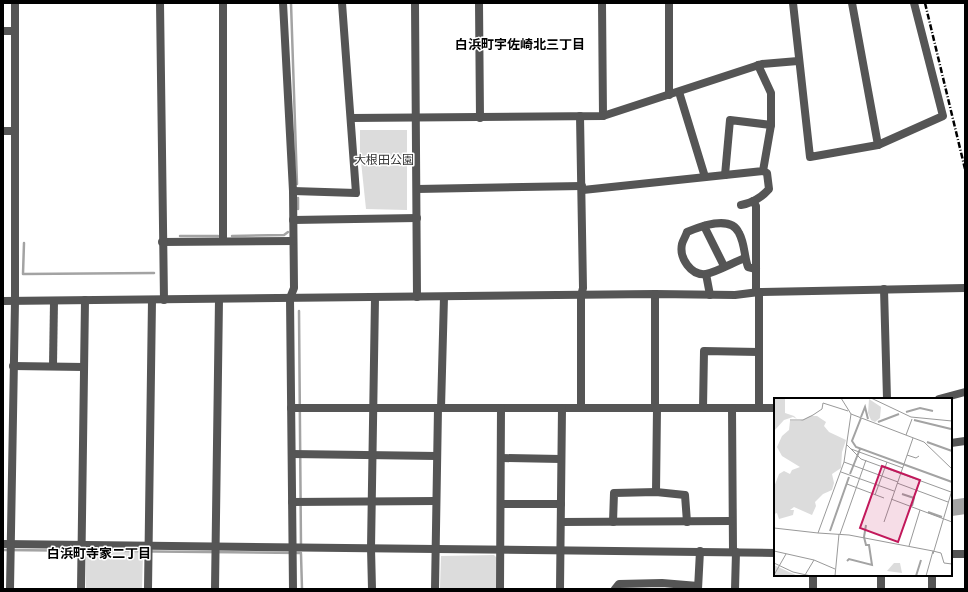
<svg xmlns="http://www.w3.org/2000/svg" width="968" height="592" font-family="Roboto,'Noto Sans JP',sans-serif">
	<style>
		.green { fill: #dcdcdc }
		.lines { fill: none; stroke-linecap: round; stroke-linejoin: round }
		.stream { stroke: #a3a3a3; stroke-width: 2.5 }
		.river { stroke: #a3a3a3; stroke-width: 16 }
		.minor { stroke: #555; stroke-width: 8 }
		.tertiary { stroke: #555; stroke-width: 8 }
		.rail { stroke: #000; stroke-width: 2.5; stroke-dasharray: 6 2 1 2; stroke-linecap: butt }
		.labels { text-anchor: middle; stroke-width: 3; stroke-linejoin: round; paint-order: stroke }
		.park-label { font-size: 12px; fill: #333; stroke: #fff }
		.neighbourhood-label { font-size: 13px; font-weight: bold; fill: #000; stroke: #fff }
		.inset-river { fill: none; stroke: #a3a3a3; stroke-width: 2 }
		.inset-road { fill: none; stroke: #999; stroke-width: 1 }
		.view { fill: #c2185b; fill-opacity: 0.15; stroke: #c2185b; stroke-width: 2 }
		.inset-edge { fill: none; stroke: #000; stroke-width: 2 }
	</style>
	<rect width="100%" height="100%" fill="#fff"/>
	<g class="green">
		<path d="M 360,130 L 407,130 L 407,210 L 366,209 L 360,152 Z"/>
		<path d="M 86,553 L 143,553 L 142,589 L 86,589 Z"/>
		<path d="M 494,555 L 497,558 L 496,589 L 440,589 L 441,556 Z"/>
	</g>
	<g class="lines">
		<g class="stream">
			<path d="M 291,3 L 297,184"/>
			<path d="M 298,198 L 298,209"/>
			<path d="M 180,236 L 218,236"/>
			<path d="M 232,236 L 284,235 L 288,232"/>
			<path d="M 24,243 L 23,274 L 154,273"/>
			<path d="M 299,311 L 301,547"/>
			<path d="M 3,550 L 301,553"/>
			<path d="M 301,554 L 302,589"/>
		</g>
		<path class="river" d="M 951,508 L 965,506"/>
		<g class="minor">
			<path d="M 283,3 L 293,191 L 294,288 L 290,298"/>
			<path d="M 479,3 L 480,118"/>
			<path d="M 602,3 L 603,116"/>
			<path d="M 793,3 L 810,157 L 878,145 L 943,116 L 914,3"/>
			<path d="M 852,3 L 878,145"/>
			<path d="M 3,31 L 15,31"/>
			<path d="M 679,92 L 705,177"/>
			<path d="M 669,95 L 669,3"/>
			<path d="M 580,116 L 583,288 L 581,296 L 581,408"/>
			<path d="M 351,118 L 603,116 L 762,64 L 798,61"/>
			<path d="M 3,131 L 15,131"/>
			<path d="M 725,175 L 730,120 L 771,125"/>
			<path d="M 417,189 L 582,186"/>
			<path d="M 583,190 L 763,171 L 771,125 L 771,93 L 758,65"/>
			<path d="M 293,191 L 356,193 L 342,3"/>
			<path d="M 753,201 L 756,206 L 756,292"/>
			<path d="M 741,205 C 752,203 762,197 769,189 L 767,173 L 763,171"/>
			<path d="M 293,220 L 417,218"/>
			<path d="M 704,226 L 724,266"/>
			<path d="M 223,241 L 223,3"/>
			<path d="M 162,242 L 293,241"/>
			<path d="M 745,258 C 734,262 717,272 706,274 C 691,276 679,258 682,244 C 683,240 686,236 687,232 C 701,226 731,215 739,233 C 745,244 744,256 748,267 L 756,269"/>
			<path d="M 706,274 L 710,295"/>
			<path d="M 884,289 L 887,399"/>
			<path d="M 53,365 L 54,301"/>
			<path d="M 13,366 L 84,367"/>
			<path d="M 939,399 L 965,392"/>
			<path d="M 291,408 L 775,408"/>
			<path d="M 441,408 L 444,297"/>
			<path d="M 655,408 L 655,294"/>
			<path d="M 703,408 L 704,351 L 759,352"/>
			<path d="M 732,408 L 733,551"/>
			<path d="M 759,408 L 759,292 L 965,288"/>
			<path d="M 951,443 L 965,441"/>
			<path d="M 292,454 L 437,456"/>
			<path d="M 502,458 L 561,459"/>
			<path d="M 656,492 L 657,408"/>
			<path d="M 292,502 L 436,501"/>
			<path d="M 502,504 L 561,504"/>
			<path d="M 561,522 L 732,521"/>
			<path d="M 613,522 L 614,493 L 656,492 L 685,495 L 687,522"/>
			<path d="M 436,549 L 775,553"/>
			<path d="M 951,554 L 965,554"/>
			<path d="M 813,575 L 813,589"/>
			<path d="M 81,589 L 85,300"/>
			<path d="M 215,589 L 219,299"/>
			<path d="M 372,589 L 371,548 L 375,298"/>
			<path d="M 500,589 L 501,408"/>
			<path d="M 560,589 L 562,408"/>
			<path d="M 615,589 L 619,584 L 662,583 L 698,586"/>
			<path d="M 698,589 L 700,551"/>
			<path d="M 735,589 L 736,552"/>
			<path d="M 881,589 L 881,575"/>
			<path d="M 932,589 L 932,575"/>
		</g>
		<g class="tertiary">
			<path d="M 160,3 L 164,300"/>
			<path d="M 415,3 L 417,297"/>
			<path d="M 290,298 L 293,589"/>
			<path d="M 3,301 L 655,294 L 735,295 L 759,292"/>
			<path d="M 3,544 L 436,549"/>
			<path d="M 10,589 L 15,301 L 15,3"/>
			<path d="M 148,589 L 152,300"/>
			<path d="M 435,589 L 438,408"/>
		</g>
		<path class="rail" d="M 925,3 L 965,169"/>
	</g>
	<g class="labels">
		<g class="park-label">
			<text x="384" y="164">大根田公園</text>
		</g>
		<g class="neighbourhood-label">
			<text x="520" y="49">白浜町宇佐崎北三丁目</text>
			<text x="99" y="558">白浜町寺家二丁目</text>
		</g>
	</g>
	<g transform="translate(774 398)">
		<rect width="178" height="178" fill="#fff"/>
		<path d="M 0,0 L 11,0 L 11,15 L 20,18 L 23,21 L 19,19 L 10,22 L 0,33 ZM 95,1 L 107,9 L 106,20 L 101,24 L 97,22 L 94,15 ZM 36,18 L 43,18 L 52,24 L 50,28 L 55,34 L 72,42 L 68,54 L 67,70 L 58,76 L 60,85 L 58,92 L 49,96 L 41,104 L 42,108 L 38,117 L 20,109 L 16,112 L 20,112 L 19,117 L 5,121 L 3,115 L 0,116 L 0,89 L 5,76 L 10,73 L 16,76 L 18,72 L 26,69 L 8,58 L 3,49 L 8,38 L 15,32 L 16,23 L 26,23 ZM 120,165 L 126,165 L 128,175 L 113,173 ZM 0,167 L 15,174 L 24,178 L 0,178 Z" fill="#dcdcdc"/>
		<path class="inset-river" d="M 132,14 L 146,10 L 159,13M 87,19 L 91,9 L 94,21M 87,20 L 78,43 L 82,49 L 178,84M 140,22 L 177,31M 104,24 L 125,16M 153,44 L 178,53M 76,76 L 86,51M 128,96 L 140,100 L 138,108M 154,114 L 168,119M 56,133 L 75,79M 73,163 L 75,161 L 98,167 L 95,147 L 92,147 L 90,139 L 92,127M 142,178 L 147,162"/>
		<path class="inset-road" d="M 97,0 L 137,19 L 178,23M 77,16 L 150,44 L 178,71M 16,22 L 29,22 L 39,17 L 48,11 L 49,5 L 74,13M 132,37 L 138,21M 73,47 L 87,61 L 177,94M 77,51 L 129,70M 133,57 L 142,60 L 145,58M 70,64 L 124,84M 67,74 L 120,93M 123,85 L 174,104M 73,86 L 110,100M 101,97 L 113,64M 117,101 L 178,124M 110,124 L 139,40M 0,130 L 44,135 L 70,64 L 77,16 L 67,0M 44,135 L 75,137 L 159,153M 66,136 L 92,62M 135,148 L 146,112M 0,153 L 40,162 L 61,171M 159,156 L 178,92M 0,165 L 19,174 L 37,178M 0,177 L 12,156M 31,177 L 40,162M 61,178 L 65,136M 152,178 L 159,153 L 167,155 L 170,165 L 178,166"/>
		<path class="view" d="M 108,68 L 146,82 L 124,144 L 86,130 Z"/>
		<rect width="178" height="178" class="inset-edge"/>
	</g>
	<rect width="968" height="592" fill="none" stroke="#000000" stroke-width="8"/>
</svg>
